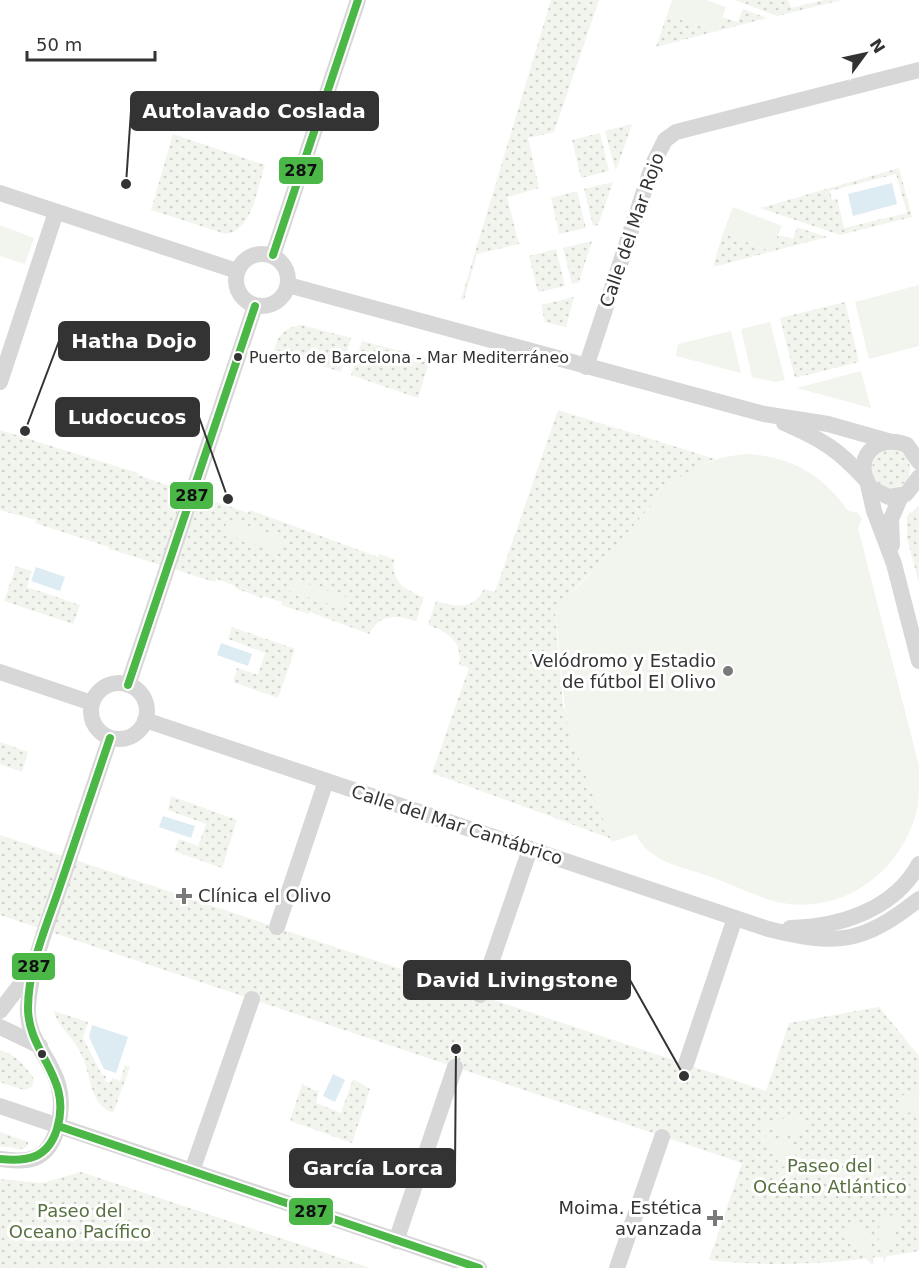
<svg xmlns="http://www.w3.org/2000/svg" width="919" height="1268" font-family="'DejaVu Sans',sans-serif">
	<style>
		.grass { fill: url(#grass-dots); fill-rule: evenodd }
		.garden { fill: #f1f5ed }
		.water { fill: #ddebf3 }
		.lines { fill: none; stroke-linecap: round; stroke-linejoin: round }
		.minor { stroke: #d7d7d7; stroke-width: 16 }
		.bus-1-casing { stroke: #fff; stroke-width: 12 }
		.bus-1 { stroke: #4ab747; stroke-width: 8 }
		.bus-dot { fill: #333; stroke: #fff; stroke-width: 2 }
		.poi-dot { fill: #7a7a7a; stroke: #fff; stroke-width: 2 }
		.labels { text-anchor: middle; stroke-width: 6; stroke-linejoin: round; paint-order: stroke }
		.bus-label { font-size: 16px; fill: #333; stroke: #fff; text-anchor: start }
		.street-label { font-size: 18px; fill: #333; stroke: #fff }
		.poi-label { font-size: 18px; fill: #333; stroke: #fff; text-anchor: end }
		.park-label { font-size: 18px; fill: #56703f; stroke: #fff }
		.leader { fill: none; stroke: #333; stroke-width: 2 }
		.callout-dot { fill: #333; stroke: #fff; stroke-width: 2 }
		.callout { fill: #333; stroke: #333; stroke-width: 2 }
		.callout-label { font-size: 20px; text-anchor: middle; font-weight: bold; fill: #fff }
		.line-badge { stroke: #fff; stroke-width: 2 }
		.pale-badge-label { font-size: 16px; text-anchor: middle; font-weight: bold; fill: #111 }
	</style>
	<defs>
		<pattern id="grass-dots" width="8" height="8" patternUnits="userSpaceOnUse" patternTransform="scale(1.5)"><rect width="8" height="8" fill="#f1f5ed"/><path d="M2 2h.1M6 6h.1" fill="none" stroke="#cfd2cc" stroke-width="1.8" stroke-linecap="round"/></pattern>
	</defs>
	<rect width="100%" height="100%" fill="#fff"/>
	<g class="grass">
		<path d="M 551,0 L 599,0 L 554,132 L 528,138 L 539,188 L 507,197 L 519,244 L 477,254 L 464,300 L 461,299 Z"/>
		<path d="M 735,0 L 788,0 L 791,8 L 824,0 L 842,0 L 777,16 Z"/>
		<path d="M 743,9 L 767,18 L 656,47 L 667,15 L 717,32 L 722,17 L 738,22 Z"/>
		<path d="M 632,124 L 617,168 L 615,169 L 605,131 Z"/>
		<path d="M 600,133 L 609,171 L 581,178 L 572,140 Z"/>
		<path d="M 173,134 L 265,165 C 257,188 253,230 226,234 L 151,210 Z"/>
		<path d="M 899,168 L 912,217 L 840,235 L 760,208 ZM 896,174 L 907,213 L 844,228 L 837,198 L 832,200 L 830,191 Z"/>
		<path d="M 613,182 L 598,225 L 593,226 L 584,189 Z"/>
		<path d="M 577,191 L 586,228 L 559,234 L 551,198 Z"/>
		<path d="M 797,227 L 827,237 L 713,267 L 723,233 L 770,251 L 778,235 L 793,239 Z"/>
		<path d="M 592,241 L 579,282 L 572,284 L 563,248 Z"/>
		<path d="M 556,249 L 565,286 L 538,292 L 529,256 Z"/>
		<path d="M 574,297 L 566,327 L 545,322 L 541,305 Z"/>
		<path d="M 845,302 L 859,362 L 795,378 L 780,318 Z"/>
		<path d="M 302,325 L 351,338 L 341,372 L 274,350 C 278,334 286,327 302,325 Z"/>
		<path d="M 362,341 L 430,359 L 418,398 L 351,375 Z"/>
		<path d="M 558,410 L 715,459 C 677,474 655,502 628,532 C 605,558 581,584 555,608 L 563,705 L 612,839 L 432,773 L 469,668 L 459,665 C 463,641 448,632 428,625 L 436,601 C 456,607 473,611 484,589 L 495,592 Z"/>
		<path d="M 0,430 L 138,473 L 138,475 L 248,513 L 250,510 L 378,557 L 379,554 L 394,559 C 391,582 405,590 424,597 L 416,621 C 397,615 380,613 369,634 L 310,612 L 309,614 L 281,605 L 282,602 L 263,596 L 262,598 L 235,588 L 235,586 L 217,579 L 215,582 L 109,549 L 109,547 L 35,523 L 36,520 L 0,510 Z"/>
		<circle cx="891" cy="469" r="19"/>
		<path d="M 919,506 L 919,583 L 907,538 L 907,516 Z"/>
		<path d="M 16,566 L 32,571 L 27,587 L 80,605 L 73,624 L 4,601 Z"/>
		<path d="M 232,627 L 295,649 L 278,698 L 233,682 L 237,668 L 258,675 L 265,653 L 228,639 Z"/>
		<path d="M 0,742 L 28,752 L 22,772 L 0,764 Z"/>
		<path d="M 171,796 L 237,820 L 222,868 L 174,851 L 179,839 L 198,846 L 206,824 L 168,810 Z"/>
		<path d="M 0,835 L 766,1091 L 789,1023 L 879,1007 L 919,1056 L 919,1251 C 853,1263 774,1268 709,1260 L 742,1163 L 0,915 Z"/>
		<path d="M 54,1011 L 88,1022 L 83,1038 L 102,1075 L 106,1076 L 105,1081 L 110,1083 L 112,1078 L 120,1081 L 125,1065 L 130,1067 L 113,1113 C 87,1104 92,1070 79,1050 C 72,1036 57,1026 54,1011 Z"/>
		<path d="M 0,1050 C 16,1055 26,1066 34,1079 L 32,1087 L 24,1090 L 0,1082 Z"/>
		<path d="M 353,1079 L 370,1089 L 352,1143 L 290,1121 L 302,1084 L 316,1091 L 319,1090 L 316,1103 L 341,1113 Z"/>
		<path d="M 0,1132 L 28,1142 L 28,1146 L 22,1149 L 0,1146 Z"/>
		<path d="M 81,1172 L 362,1265 L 370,1268 L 0,1268 L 0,1179 L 42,1183 Z"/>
	</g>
	<g class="garden">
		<path d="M 672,0 L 707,0 L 726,7 L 717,32 L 667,15 Z"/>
		<path d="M 733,207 L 782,226 L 770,251 L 723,233 Z"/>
		<path d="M 0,225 L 34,238 L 25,264 L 0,256 Z"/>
		<path d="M 919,285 L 919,346 L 869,359 L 855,302 Z"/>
		<path d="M 770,322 L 785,380 L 775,382 L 752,377 L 741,329 Z"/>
		<path d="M 731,331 L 741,373 L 676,356 L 678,344 Z"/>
		<path d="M 861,371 L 871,408 L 797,388 Z"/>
		<path d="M 748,454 C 792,457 823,475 848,511 L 858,513 L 862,519 L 858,528 L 919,766 C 919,779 919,794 918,806 C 905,866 851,911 789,904 C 764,901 736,886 712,877 C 684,867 649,863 636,834 L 612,842 L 567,729 L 555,607 L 580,585 L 671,484 C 695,465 718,456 748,454 Z"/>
		<path d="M 228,519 L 283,538 L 278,552 L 223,533 Z"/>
		<path d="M 293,579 L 347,597 L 344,609 L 289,591 Z"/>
		<path d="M 919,1093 L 919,1111 L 901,1114 L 898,1096 Z"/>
		<path d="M 801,1114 L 805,1132 L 787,1135 L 757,1125 Z"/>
		<path d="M 754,1133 L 785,1142 L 796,1155 L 783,1167 Z"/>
		<path d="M 885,1213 L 901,1220 L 884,1263 L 877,1232 Z"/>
		<path d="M 855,1219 L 869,1235 L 874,1263 L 872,1265 L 842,1231 Z"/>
	</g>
	<g class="water">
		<path d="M 892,183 L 897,204 L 853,216 L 848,194 Z"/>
		<path d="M 36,567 L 65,577 L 60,591 L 31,581 Z"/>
		<path d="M 221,643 L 252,654 L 248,666 L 217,655 Z"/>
		<path d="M 163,816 L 195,826 L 191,838 L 159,827 Z"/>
		<path d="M 92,1025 L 128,1037 L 116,1073 L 104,1069 L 89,1037 Z"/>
		<path d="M 333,1074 L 345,1080 L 335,1102 L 323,1096 Z"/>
	</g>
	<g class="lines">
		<g class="minor">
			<path d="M 0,193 L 237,271"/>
			<circle cx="262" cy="280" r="26"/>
			<path d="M 273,255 L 358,0"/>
			<path d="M 288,285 L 764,414 L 828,424 L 888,441"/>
			<path d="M 586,367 L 653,164 L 665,140 L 676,132 L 919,70"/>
			<path d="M 0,382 L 56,212"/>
			<path d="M 784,423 C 821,439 838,449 865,479"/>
			<path d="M 919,462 L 907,445 C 875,432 850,461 872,489 L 889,497 L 906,494 L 919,477"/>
			<path d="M 868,485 L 874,511 L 894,564 L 919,661"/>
			<path d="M 892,545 L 891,519 L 901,496"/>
			<path d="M 0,672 L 92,703"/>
			<circle cx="119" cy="711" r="28"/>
			<path d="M 128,685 L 255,306"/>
			<path d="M 145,720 L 768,929 C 838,946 862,944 919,899"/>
			<path d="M 277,927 L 326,781"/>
			<path d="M 790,928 C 839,927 894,910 919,864"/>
			<path d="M 480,995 L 530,849"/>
			<path d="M 0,1011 L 30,972"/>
			<path d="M 0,1027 L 40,1046"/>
			<path d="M 686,1064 L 735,918"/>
			<path d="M 0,1106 L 479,1268"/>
			<path d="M 0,1159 C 32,1164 49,1159 58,1126 C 73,1067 25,1051 28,1007 C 31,965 46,928 59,889 C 76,838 93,788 110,738"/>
			<path d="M 192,1171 L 252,999"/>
			<path d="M 396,1241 L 455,1067"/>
			<path d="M 617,1268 L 662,1137"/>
		</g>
		<g class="bus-1-casing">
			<g id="bus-1">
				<path d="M 273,255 L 358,0"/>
				<path d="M 128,685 L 255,306"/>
				<path d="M 58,1126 L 479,1268"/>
				<path d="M 0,1159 C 28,1162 48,1158 57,1129 C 73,1077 28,1054 28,1008 C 28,968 46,927 59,889 C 76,839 93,788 110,738"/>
			</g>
		</g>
		<use href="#bus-1" class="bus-1"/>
	</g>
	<g class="bus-dot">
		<circle cx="238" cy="357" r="5"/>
		<circle cx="42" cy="1054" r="5"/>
	</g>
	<g class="poi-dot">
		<circle cx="728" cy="671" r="6"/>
		<path d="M181 887h6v6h6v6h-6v6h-6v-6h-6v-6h6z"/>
		<path d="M712 1209h6v6h6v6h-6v6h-6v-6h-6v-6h6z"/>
	</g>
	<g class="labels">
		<g class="bus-label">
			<text x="249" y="363">Puerto de Barcelona - Mar Mediterráneo</text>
		</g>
		<g class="street-label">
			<text transform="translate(632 230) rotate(-71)" y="6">Calle del Mar Rojo</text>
			<text transform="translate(457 825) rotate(18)" y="6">Calle del Mar Cantábrico</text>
		</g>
		<g class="poi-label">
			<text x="716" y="667">Velódromo y Estadio<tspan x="716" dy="21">de fútbol El Olivo</tspan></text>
			<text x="198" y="902" text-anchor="start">Clínica el Olivo</text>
			<text x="702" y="1214">Moima. Estética<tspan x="702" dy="21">avanzada</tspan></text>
		</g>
		<g class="park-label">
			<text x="830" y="1172">Paseo del<tspan x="830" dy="21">Océano Atlántico</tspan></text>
			<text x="80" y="1217">Paseo del<tspan x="80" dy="21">Oceano Pacífico</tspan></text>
		</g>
	</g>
	<path class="leader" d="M126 184L131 111M25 431L59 341M228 499L199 417M684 1076L630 980M456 1049L455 1168"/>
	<g class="callout-dot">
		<circle cx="126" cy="184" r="6"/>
		<circle cx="25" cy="431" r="6"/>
		<circle cx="228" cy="499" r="6"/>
		<circle cx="684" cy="1076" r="6"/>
		<circle cx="456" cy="1049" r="6"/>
	</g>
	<g class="callout">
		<rect x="131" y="92" width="247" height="38" rx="6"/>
		<rect x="59" y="322" width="150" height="38" rx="6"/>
		<rect x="56" y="398" width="143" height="38" rx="6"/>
		<rect x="404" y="961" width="226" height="38" rx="6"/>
		<rect x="290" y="1149" width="165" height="38" rx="6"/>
	</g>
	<g class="callout-label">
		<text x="254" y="118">Autolavado Coslada</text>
		<text x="134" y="348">Hatha Dojo</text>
		<text x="127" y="424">Ludocucos</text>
		<text x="517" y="987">David Livingstone</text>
		<text x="373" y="1175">García Lorca</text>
	</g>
	<g class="line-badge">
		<rect x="278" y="156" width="46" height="29" rx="6" fill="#4ab747"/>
		<rect x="169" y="481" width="45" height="29" rx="6" fill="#4ab747"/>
		<rect x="11" y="952" width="45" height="29" rx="6" fill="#4ab747"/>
		<rect x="288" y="1197" width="46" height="29" rx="6" fill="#4ab747"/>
	</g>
	<g class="pale-badge-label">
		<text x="301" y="176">287</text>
		<text x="192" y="501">287</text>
		<text x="34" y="972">287</text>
		<text x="311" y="1217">287</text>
	</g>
	<g transform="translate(865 54) rotate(57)" stroke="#ffffff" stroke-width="4.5" paint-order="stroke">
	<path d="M0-4.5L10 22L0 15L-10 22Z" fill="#333333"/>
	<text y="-9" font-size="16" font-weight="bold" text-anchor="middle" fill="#333333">N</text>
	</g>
	<path d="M27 51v9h128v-9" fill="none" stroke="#333333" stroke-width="3"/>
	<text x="36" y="51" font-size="18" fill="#333333" stroke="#ffffff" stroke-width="4.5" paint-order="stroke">50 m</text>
</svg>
